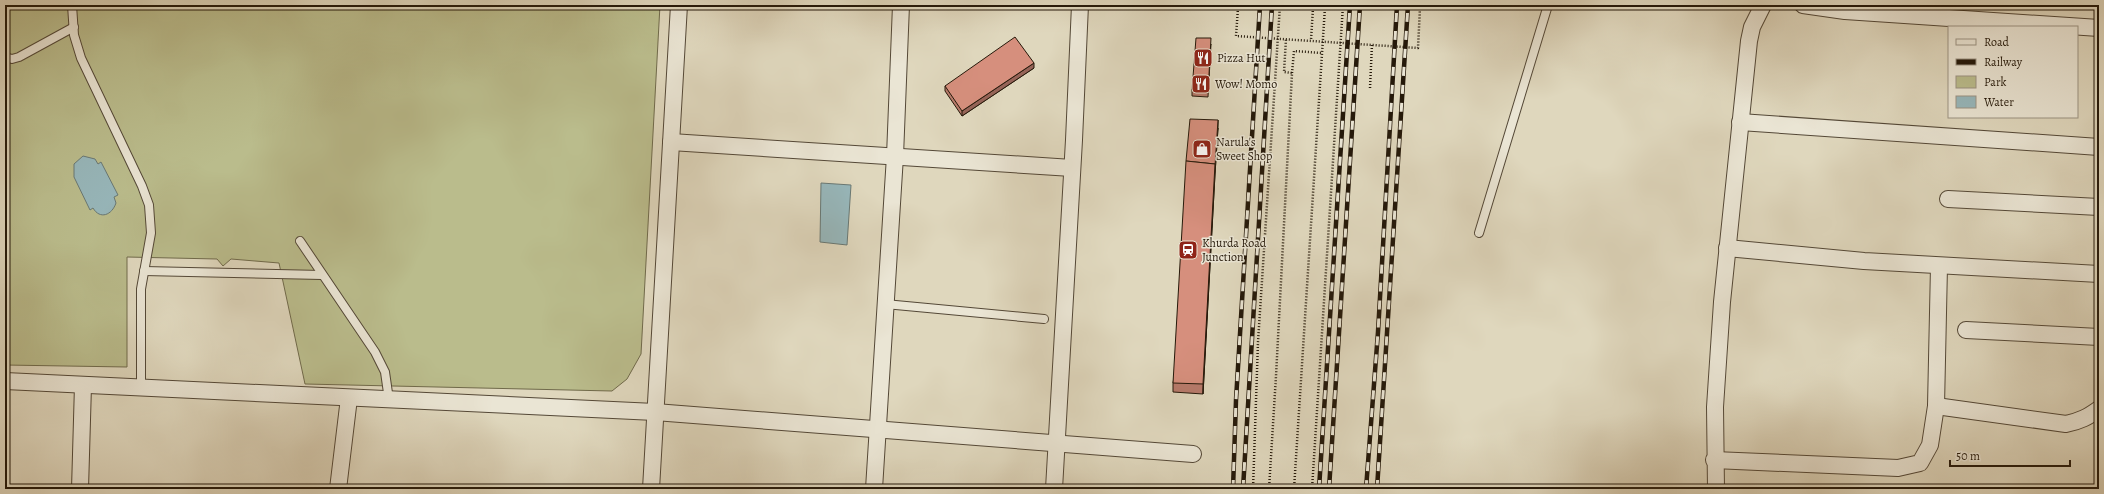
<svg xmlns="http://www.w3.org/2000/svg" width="2104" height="494" font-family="Alegreya,serif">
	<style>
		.green { fill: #babc8c; stroke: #706a4b }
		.water { fill: #97b7bb; stroke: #697874 }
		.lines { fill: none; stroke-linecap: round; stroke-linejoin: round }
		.service-casing { stroke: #544837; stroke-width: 10 }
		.minor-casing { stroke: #544837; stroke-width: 18 }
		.path { stroke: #25190a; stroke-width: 2.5; stroke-dasharray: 1 2; stroke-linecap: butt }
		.service { stroke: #eae5d4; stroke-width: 8 }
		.minor { stroke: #eae5d4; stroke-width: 16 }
		.rail-casing { stroke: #25190a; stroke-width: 4.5 }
		.rail { stroke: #eae5d4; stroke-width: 3; stroke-dasharray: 9; stroke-linecap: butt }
		.wall { fill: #b87b6c; stroke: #25190a }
		.shaded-wall { fill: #966458; stroke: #25190a }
		.building { fill: #d68f7d; stroke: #25190a }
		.labels { text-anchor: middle; stroke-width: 3; stroke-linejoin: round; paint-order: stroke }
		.poi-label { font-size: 12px; fill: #25190a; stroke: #eae5d4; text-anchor: start }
	</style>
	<rect width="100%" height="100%" fill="#dfd7bd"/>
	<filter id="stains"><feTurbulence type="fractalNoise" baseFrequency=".005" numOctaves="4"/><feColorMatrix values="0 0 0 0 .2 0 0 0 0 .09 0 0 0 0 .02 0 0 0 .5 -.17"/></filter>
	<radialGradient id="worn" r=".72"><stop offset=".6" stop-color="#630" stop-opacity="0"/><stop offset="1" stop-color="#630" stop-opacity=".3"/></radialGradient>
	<path class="green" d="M 5,5 L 660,5 L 641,354 L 627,379 L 612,391 L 305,384 L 279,263 L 231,259 L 223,266 L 217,259 L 127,257 L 127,367 L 5,365 Z"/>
	<g class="water">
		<path d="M 83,156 L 95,159 L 98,164 L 101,162 L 118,195 L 114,197 L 116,203 C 112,215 100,220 93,208 L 90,210 L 74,177 L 74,164 Z"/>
		<path d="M 821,183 L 851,185 L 847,245 L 820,242 Z"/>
	</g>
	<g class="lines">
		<g class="service-casing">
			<g id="service">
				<path d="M 72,5 L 74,35 L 81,58 L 142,186 L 149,205 L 151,233 L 141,289 L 141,388"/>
				<path d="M 5,57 L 12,59 L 19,57 L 74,27"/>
				<path d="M 1479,233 L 1548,5"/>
				<path d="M 300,241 L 375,352 L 385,372 L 389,400"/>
				<path d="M 144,271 L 322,275"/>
				<path d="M 885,304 L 1044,319"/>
			</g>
		</g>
		<g class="minor-casing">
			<g id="minor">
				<path d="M 1803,5 L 1845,11 L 2099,28"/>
				<path d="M 1740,122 L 2099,147"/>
				<path d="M 671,142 L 1072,168"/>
				<path d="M 1948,199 L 2099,207"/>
				<path d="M 1727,248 L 1864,261 L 2099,274"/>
				<path d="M 1966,330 L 2099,337"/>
				<path d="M 5,381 L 655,412 L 1193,454"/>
				<path d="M 1936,406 L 2066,424 C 2080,421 2088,417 2099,409"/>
				<path d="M 1714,460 L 1898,468 L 1920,463 L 1930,445 L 1936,406 L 1939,266"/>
				<path d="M 80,489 L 83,385"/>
				<path d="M 338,489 L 349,398"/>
				<path d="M 651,489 L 679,5"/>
				<path d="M 874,489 L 895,156 L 901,5"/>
				<path d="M 1054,489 L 1074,140 L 1080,5"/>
				<path d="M 1716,489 L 1715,407 L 1722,302 L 1749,41 L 1752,27 L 1763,5"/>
			</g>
		</g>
		<g class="path">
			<path d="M 1238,8 L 1236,36 L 1418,48 L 1420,8"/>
			<path d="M 1292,73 L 1294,51 L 1322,53"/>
			<path d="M 1370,88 L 1372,44"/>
			<path d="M 1253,489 L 1258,342 L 1280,5"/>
			<path d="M 1269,489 L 1276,376 L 1292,73 L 1284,72 L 1286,39"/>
			<path d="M 1294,489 L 1325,7 L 1313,8 L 1311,40"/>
			<path d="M 1312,489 L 1343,5"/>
		</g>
		<use href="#service" class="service"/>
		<use href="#minor" class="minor"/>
		<g class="rail-casing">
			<g id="rail">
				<path d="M 1233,489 L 1236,400 L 1260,5"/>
				<path d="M 1243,489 L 1272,5"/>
				<path d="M 1319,489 L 1350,5"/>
				<path d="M 1329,489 L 1360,5"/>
				<path d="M 1366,489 L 1378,332 L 1397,5"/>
				<path d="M 1377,489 L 1408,5"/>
			</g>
		</g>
		<use href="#rail" class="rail"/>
	</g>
	<g class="wall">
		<path d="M 1211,44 L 1208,97 L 1192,96 L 1192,90 Z"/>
		<path d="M 1034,68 L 962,116 L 945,91 L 945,86 Z"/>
		<path d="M 1218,128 L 1215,174 L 1203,394 L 1173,392 L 1173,383 Z"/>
	</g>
	<g class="shaded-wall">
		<path d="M 1034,63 L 1034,68 L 962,116 L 962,111 Z"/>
		<path d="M 1218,120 L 1218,128 L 1215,174 L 1203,394 L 1203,384 L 1215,164 Z"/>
	</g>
	<g class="building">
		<path d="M 1015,37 L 1034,63 L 962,111 L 945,86 Z"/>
		<path d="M 1196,38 L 1211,38 L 1208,92 L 1192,90 Z"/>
		<path d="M 1190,119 L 1218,120 L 1215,166 L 1215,164 L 1186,161 Z"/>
		<path d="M 1186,161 L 1215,164 L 1203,384 L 1173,383 Z"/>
	</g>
	<defs>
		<g id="restaurant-square" transform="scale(1)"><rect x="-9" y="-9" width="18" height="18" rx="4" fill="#8f2418" stroke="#eae5d4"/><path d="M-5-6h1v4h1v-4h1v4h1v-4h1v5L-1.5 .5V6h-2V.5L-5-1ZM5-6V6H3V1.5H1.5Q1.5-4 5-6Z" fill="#fff"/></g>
		<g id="shop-square" transform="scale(1)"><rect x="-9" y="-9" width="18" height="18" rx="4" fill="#8f2418" stroke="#eae5d4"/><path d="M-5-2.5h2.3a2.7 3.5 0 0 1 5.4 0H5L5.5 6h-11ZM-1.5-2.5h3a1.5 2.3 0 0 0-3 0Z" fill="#fff"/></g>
		<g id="station-square" transform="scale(1)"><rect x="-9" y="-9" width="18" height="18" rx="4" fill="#8f2418" stroke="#eae5d4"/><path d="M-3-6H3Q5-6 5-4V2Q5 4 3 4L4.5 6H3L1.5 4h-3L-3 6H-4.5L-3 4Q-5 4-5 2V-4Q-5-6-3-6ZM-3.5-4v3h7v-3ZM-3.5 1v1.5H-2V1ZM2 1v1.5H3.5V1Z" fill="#fff"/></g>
	</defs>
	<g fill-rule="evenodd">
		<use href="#restaurant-square" x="1203" y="58"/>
		<use href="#restaurant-square" x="1201" y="84"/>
		<use href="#shop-square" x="1202" y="149"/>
		<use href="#station-square" x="1188" y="250"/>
	</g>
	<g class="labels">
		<g class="poi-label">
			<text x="1217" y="62">Pizza Hut</text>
			<text x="1215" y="88">Wow! Momo</text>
			<text x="1216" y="146">Narula's<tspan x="1216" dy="14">Sweet Shop</tspan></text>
			<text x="1202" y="247">Khurda Road<tspan x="1202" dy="14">Junction</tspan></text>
		</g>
	</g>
	<rect width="2104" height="494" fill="none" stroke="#dfd7bd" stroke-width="20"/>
	<rect x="6" y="6" width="2092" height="482" fill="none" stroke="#25190a" stroke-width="2"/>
	<rect x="10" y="10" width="2084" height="474" fill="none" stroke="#25190a"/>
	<rect x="1948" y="26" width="130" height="92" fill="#eae5d4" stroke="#9b9383"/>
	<rect x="1956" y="39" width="20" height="6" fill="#eae5d4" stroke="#9b9383"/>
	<text x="1984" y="46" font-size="12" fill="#25190a">Road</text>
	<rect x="1956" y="59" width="20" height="6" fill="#25190a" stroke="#9b9383"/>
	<text x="1984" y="66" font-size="12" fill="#25190a">Railway</text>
	<rect x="1956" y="76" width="20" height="12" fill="#babc8c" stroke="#9b9383"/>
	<text x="1984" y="86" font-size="12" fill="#25190a">Park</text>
	<rect x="1956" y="96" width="20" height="12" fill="#97b7bb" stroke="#9b9383"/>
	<text x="1984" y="106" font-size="12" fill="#25190a">Water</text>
	<path d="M1950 460v6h120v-6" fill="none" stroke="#25190a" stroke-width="2"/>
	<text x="1956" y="460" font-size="12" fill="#25190a" stroke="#eae5d4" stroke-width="3" paint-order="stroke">50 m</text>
	<rect width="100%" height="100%" filter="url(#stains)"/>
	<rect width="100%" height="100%" fill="url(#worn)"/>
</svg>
